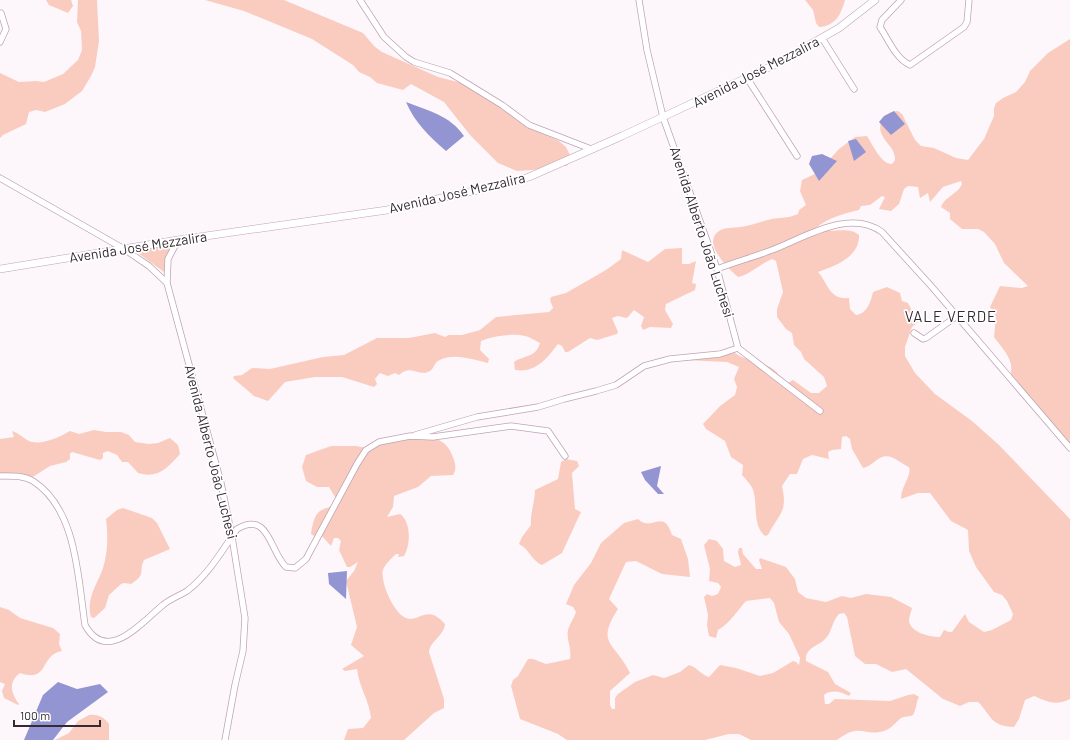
<svg xmlns="http://www.w3.org/2000/svg" width="1070" height="740" font-family="Barlow,sans-serif">
	<style>
		.green { fill: #faccbf }
		.water { fill: #9395d3 }
		.lines { fill: none; stroke-linecap: round; stroke-linejoin: round }
		.minor-casing { stroke: #bfa3b5; stroke-width: 7 }
		.major-casing { stroke: #bfa3b5; stroke-width: 8 }
		.minor { stroke: #fff; stroke-width: 5.5 }
		.major { stroke: #fff; stroke-width: 7 }
		.labels { text-anchor: middle; stroke-width: 3.5; stroke-linejoin: round; paint-order: stroke }
		.street-label { font-size: 14px; fill: #352a31; stroke: #fff }
		.neighbourhood-label { font-size: 15px; letter-spacing: 1px; fill: #352a31; stroke: #fff }
	</style>
	<rect width="100%" height="100%" fill="#fdf7fb"/>
	<g class="green">
		<path d="M 46,0 L 71,0 L 73,6 L 68,13 L 49,5 Z"/>
		<path d="M 78,0 L 97,0 L 99,41 L 95,67 L 91,76 L 82,91 L 65,104 L 45,112 L 36,110 L 29,112 L 26,124 L 3,135 L 0,138 L 0,73 L 19,82 L 36,81 L 44,82 L 63,74 L 78,60 L 82,50 L 81,31 L 77,22 Z"/>
		<path d="M 205,0 L 284,0 L 363,33 L 375,47 L 382,52 L 438,77 L 458,82 L 487,94 L 522,124 L 559,141 L 566,147 L 571,157 L 567,166 L 556,166 L 546,169 L 517,171 L 498,163 L 470,135 L 444,102 L 411,84 L 403,90 L 377,83 L 370,77 L 359,72 L 353,65 L 312,39 L 244,11 Z"/>
		<path d="M 805,0 L 845,0 C 841,14 836,26 819,27 L 816,23 L 813,10 Z"/>
		<path d="M 1070,39 L 1070,446 L 1031,397 L 1020,392 L 1009,379 C 1017,361 1003,350 994,337 L 996,316 L 990,307 L 1000,286 L 1022,288 L 1028,286 L 1004,263 L 995,244 L 984,232 L 978,229 L 962,229 L 950,219 L 950,213 L 941,207 C 944,197 958,194 962,184 L 961,181 L 943,187 L 930,202 L 928,193 L 920,198 L 918,187 L 908,186 L 904,189 L 899,204 L 891,211 L 879,209 L 885,197 L 882,196 L 870,205 L 861,206 L 859,210 C 845,213 827,218 816,228 L 816,232 L 819,234 L 820,230 C 834,233 849,226 859,235 C 860,257 835,266 818,272 C 828,283 829,300 849,298 L 850,309 L 856,315 C 867,314 871,301 873,292 L 887,287 L 900,293 L 902,301 L 908,303 L 918,322 L 912,327 L 905,347 L 905,356 L 915,373 L 935,394 L 972,421 L 999,445 L 1070,519 L 1070,699 C 1056,706 1048,702 1034,696 L 1025,700 L 1019,719 L 1014,727 C 990,726 992,716 978,702 L 969,702 L 960,706 L 943,699 L 906,669 L 892,672 L 876,664 L 865,664 L 855,656 L 847,617 L 844,613 L 839,614 C 832,621 832,632 826,638 C 818,647 805,647 806,661 L 828,672 L 835,684 L 851,693 L 849,696 C 841,692 832,689 824,695 L 825,704 L 829,704 L 835,699 L 890,701 L 908,695 L 914,694 L 919,697 C 916,702 916,711 913,715 C 910,717 904,716 901,718 C 895,723 892,728 884,731 C 862,737 861,722 837,740 L 751,740 L 739,734 L 729,734 L 705,740 L 567,740 L 558,734 L 520,719 L 511,686 L 513,680 L 518,676 L 528,659 L 533,659 L 546,664 L 570,659 C 572,648 566,640 568,630 C 569,625 574,618 576,612 L 573,607 L 566,604 L 574,585 L 591,563 L 601,543 L 624,523 L 638,519 C 653,533 663,507 672,535 L 681,539 L 688,559 L 690,577 L 662,574 L 636,561 L 626,562 L 609,599 L 618,609 C 595,645 615,642 630,673 L 610,691 L 610,705 L 612,709 L 615,709 L 615,698 L 618,694 L 635,682 L 653,675 L 664,678 L 680,672 L 689,665 C 697,667 701,675 709,677 L 720,665 L 736,668 L 760,676 L 773,673 L 793,661 L 796,662 L 799,665 L 800,658 L 789,634 L 779,622 L 774,603 L 770,598 L 746,601 C 737,611 730,623 718,630 L 716,638 L 709,636 L 707,625 L 708,615 L 704,597 L 707,594 L 712,596 L 718,594 L 721,587 L 718,583 L 709,581 L 710,569 L 704,545 L 709,539 L 717,541 L 723,549 L 724,561 L 735,567 L 741,565 L 738,552 L 739,548 L 742,548 L 743,554 L 756,569 L 762,569 L 759,560 L 760,558 L 786,567 L 795,579 L 798,592 L 806,598 L 826,602 L 842,596 L 851,598 L 866,594 L 891,597 L 912,608 C 911,612 909,617 909,621 C 911,633 930,637 940,637 L 944,630 L 949,632 L 952,632 L 965,614 L 969,622 L 984,632 L 992,630 L 1011,620 L 1013,614 L 1007,601 L 1002,595 L 994,592 L 976,567 L 969,551 L 968,530 L 951,521 L 930,493 L 918,493 L 901,499 C 901,486 912,476 909,467 C 900,463 890,452 880,458 C 873,462 871,466 863,468 L 852,449 L 850,439 L 846,436 L 842,437 L 841,449 L 832,450 L 828,452 L 829,459 L 812,455 L 803,459 L 797,474 L 790,474 L 782,486 C 788,513 779,513 768,535 L 765,536 C 752,525 758,504 753,490 C 751,484 746,480 742,475 L 743,465 L 731,457 L 725,441 L 706,429 L 703,424 L 720,406 L 735,395 L 737,387 L 734,379 L 739,367 L 727,362 L 684,360 L 735,353 C 746,361 758,361 770,367 C 778,371 780,379 788,383 L 793,380 L 811,393 L 819,393 L 827,386 L 824,377 L 804,359 L 801,352 L 794,345 L 792,333 L 786,329 L 777,317 L 777,309 L 783,292 L 776,261 L 772,259 C 760,264 749,275 738,277 C 729,269 701,243 719,231 C 725,227 733,228 740,227 C 750,226 758,222 768,220 C 778,217 787,219 798,214 L 799,210 L 806,205 L 800,191 L 802,180 L 817,173 L 839,149 L 855,137 L 867,136 C 873,145 881,164 892,164 L 895,160 C 895,148 887,145 882,135 C 876,123 886,111 898,111 L 902,114 L 915,140 L 921,146 L 934,148 L 956,158 L 968,160 L 984,139 L 994,116 L 994,108 L 996,103 L 1003,98 L 1016,92 L 1025,82 L 1030,71 L 1048,53 Z"/>
		<path d="M 171,246 L 165,260 L 164,272 L 134,250 Z"/>
		<path d="M 682,248 L 682,264 L 689,264 L 696,261 L 692,283 L 696,284 L 695,290 L 666,304 L 665,310 L 673,324 L 671,328 L 650,327 L 643,330 L 641,326 L 644,317 L 634,310 L 627,318 L 618,316 L 612,318 L 618,332 L 617,334 L 597,340 L 590,338 L 568,352 L 565,352 L 562,346 L 558,344 C 546,360 535,373 515,370 L 514,362 C 524,355 536,358 540,343 C 536,341 530,337 525,336 C 513,333 492,336 481,341 L 480,350 L 489,359 L 488,363 C 473,360 453,352 438,361 C 434,363 434,370 428,372 C 417,376 411,364 399,375 L 395,373 L 388,376 L 380,373 L 375,379 L 377,384 L 374,387 L 342,377 L 315,377 L 285,382 L 268,401 L 254,396 L 233,378 L 234,376 L 242,375 L 252,368 L 270,369 L 323,357 L 344,355 L 377,338 L 409,338 L 435,333 L 445,337 L 449,335 L 462,335 L 480,330 L 496,317 L 549,312 L 553,308 L 550,300 L 551,297 L 566,293 L 606,270 L 621,259 L 622,250 L 648,262 L 665,249 Z"/>
		<path d="M 94,430 L 106,432 L 121,432 L 129,435 L 135,442 L 149,444 L 158,443 L 170,438 L 178,445 L 180,454 C 167,468 159,479 138,473 L 128,462 L 122,462 L 117,455 L 108,451 L 103,453 L 103,458 L 100,460 L 72,452 L 70,454 L 70,459 L 66,462 L 50,466 L 31,478 L 0,474 L 0,439 L 14,437 L 12,431 C 19,433 23,438 29,441 C 41,446 60,437 70,431 L 79,434 Z"/>
		<path d="M 418,435 C 438,439 447,439 454,460 C 456,466 456,470 453,475 L 431,476 L 418,487 L 394,496 L 393,507 L 387,517 L 400,514 C 411,521 411,545 404,556 L 398,557 L 399,554 L 396,554 C 392,558 385,564 383,570 C 380,582 394,614 406,618 C 419,623 427,603 445,624 C 444,636 430,641 429,652 L 444,699 L 444,708 L 434,713 L 404,740 L 344,740 L 348,729 L 363,728 L 371,718 C 369,700 359,687 357,669 L 345,671 L 342,669 L 364,656 L 351,645 L 357,627 L 346,581 L 354,571 L 358,562 L 350,567 L 347,567 L 339,550 L 341,541 L 338,538 L 334,538 L 331,546 L 321,535 L 314,536 L 311,534 C 316,499 326,516 342,498 L 335,497 L 329,487 L 317,487 L 306,481 L 302,467 L 306,455 L 331,446 L 356,446 L 367,448 L 399,438 Z"/>
		<path d="M 566,459 L 577,461 L 579,466 L 572,473 L 575,509 L 581,512 L 562,553 L 542,565 C 532,561 529,549 519,544 L 522,537 L 531,525 C 530,513 535,502 535,490 L 558,479 L 561,462 Z"/>
		<path d="M 123,508 L 152,518 L 157,523 L 170,549 L 144,560 C 138,572 147,574 131,584 L 124,583 L 121,584 L 109,595 L 105,608 L 94,618 L 91,617 C 86,598 97,585 103,568 C 108,552 108,535 106,519 L 117,510 Z"/>
		<path d="M 0,607 L 9,610 L 20,618 L 53,628 L 60,634 L 59,644 L 62,651 C 39,655 50,683 20,673 C 8,682 11,693 19,704 L 18,705 L 4,698 L 2,691 L 5,684 L 0,682 Z"/>
		<path d="M 89,715 C 97,714 104,717 109,724 L 109,740 L 55,740 L 69,733 L 78,721 Z"/>
	</g>
	<g class="water">
		<path d="M 406,102 C 427,110 451,116 464,136 L 446,151 C 429,136 415,123 406,102 Z"/>
		<path d="M 894,111 L 905,124 L 891,135 L 879,122 L 884,116 Z"/>
		<path d="M 856,139 L 866,152 L 854,161 L 848,141 Z"/>
		<path d="M 822,154 L 837,161 L 819,181 L 809,164 L 812,156 Z"/>
		<path d="M 661,466 L 657,486 L 664,494 L 658,494 L 645,480 L 641,472 Z"/>
		<path d="M 347,571 L 346,599 L 329,584 L 328,573 Z"/>
		<path d="M 58,682 L 77,689 L 100,684 L 108,692 L 67,722 L 53,740 L 24,740 L 43,695 Z"/>
	</g>
	<g class="lines">
		<g class="minor-casing">
			<g id="minor">
				<path d="M 360,0 L 384,37 L 406,57 L 414,62 L 450,73 L 502,105 L 529,125 L 591,149"/>
				<path d="M 639,0 L 647,50 L 663,117 L 717,269 L 738,348"/>
				<path d="M 901,0 L 882,20 L 880,27 C 888,39 896,59 910,65 L 964,27 L 967,22 L 969,0"/>
				<path d="M 822,38 L 854,89"/>
				<path d="M 0,42 L 6,29 L 1,13"/>
				<path d="M 747,78 L 797,156"/>
				<path d="M 0,178 L 124,249 L 149,266 L 167,283"/>
				<path d="M 178,240 L 168,259 L 167,283 L 221,483 L 232,537 L 245,618 L 243,651 L 235,685 L 225,740"/>
				<path d="M 717,269 C 735,262 754,257 772,250 C 804,238 849,208 882,232 L 932,287 L 1070,448"/>
				<path d="M 914,333 L 923,339 L 926,338 L 957,316"/>
				<path d="M 738,348 L 820,411"/>
				<path d="M 415,435 L 477,417 L 538,407 L 564,399 L 596,391 L 616,385 L 644,366 L 670,359 L 720,354 L 738,348"/>
				<path d="M 0,476 C 11,476 23,475 33,481 C 77,509 78,579 85,625 C 107,665 142,622 163,605 C 170,599 179,596 187,591 C 208,575 222,551 237,529 C 269,510 270,552 286,567 L 295,568 L 306,559 L 357,464 L 366,450 L 379,442 L 410,436 L 433,437 L 511,426 L 548,431 L 565,456"/>
			</g>
		</g>
		<g class="major-casing">
			<path id="major" d="M 0,269 L 178,240 L 387,210 L 505,184 L 529,177 L 622,136 L 776,64 L 839,28 L 875,0"/>
		</g>
		<use href="#minor" class="minor"/>
		<use href="#major" class="major"/>
	</g>
	<g class="labels">
		<g class="street-label">
			<text transform="translate(756 72) rotate(-27)" y="5">Avenida José Mezzalira</text>
			<text transform="translate(457 193) rotate(-13)" y="5">Avenida José Mezzalira</text>
			<text transform="translate(702 232) rotate(72)" y="5">Avenida Alberto João Luchesi</text>
			<text transform="translate(138 247) rotate(-9)" y="5">Avenida José Mezzalira</text>
			<text transform="translate(211 452) rotate(76)" y="5">Avenida Alberto João Luchesi</text>
		</g>
		<g class="neighbourhood-label">
			<text x="951" y="322">VALE VERDE</text>
		</g>
	</g>
	<path d="M14 720v6h86v-6" fill="none" stroke="#352a31" stroke-width="2"/>
	<text x="20" y="720" font-size="12" fill="#352a31" stroke="#ffffff" stroke-width="3" paint-order="stroke">100 m</text>
</svg>
